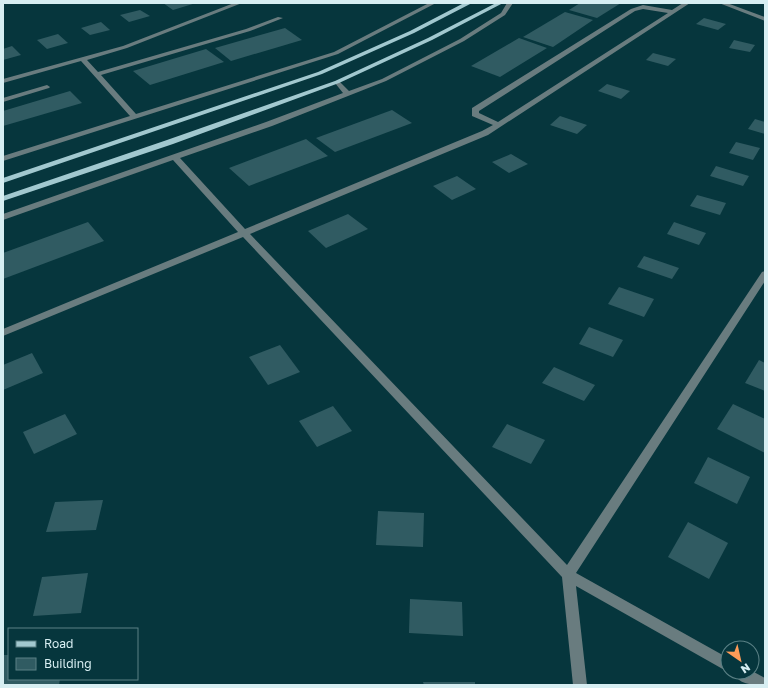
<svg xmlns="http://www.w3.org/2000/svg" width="768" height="688" font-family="'Golos Text',sans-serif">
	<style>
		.building { fill: #305b62 }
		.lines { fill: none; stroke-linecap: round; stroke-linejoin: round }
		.minor { fill: #697c7f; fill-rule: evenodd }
		.major { fill: #a2c8cf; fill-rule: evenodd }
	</style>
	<rect width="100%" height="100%" fill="#06363d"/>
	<g class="building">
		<path d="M 163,3 L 196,3 L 173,10 Z"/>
		<path d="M 580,3 L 621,3 L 597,18 L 569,10 Z"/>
		<path d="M 140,10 L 150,16 L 129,22 L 120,15 Z"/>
		<path d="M 565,12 L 593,20 L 553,47 L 523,37 Z"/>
		<path d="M 704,18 L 726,24 L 718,30 L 696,24 Z"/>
		<path d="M 101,22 L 110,30 L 90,35 L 81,28 Z"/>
		<path d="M 285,28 L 302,40 L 231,61 L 215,48 Z"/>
		<path d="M 58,34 L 68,43 L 47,49 L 37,40 Z"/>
		<path d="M 519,38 L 547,48 L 500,77 L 471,66 Z"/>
		<path d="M 734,40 L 755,45 L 750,52 L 729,48 Z"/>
		<path d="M 12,46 L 21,55 L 3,60 L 3,49 Z"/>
		<path d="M 206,49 L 224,62 L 150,85 L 133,71 Z"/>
		<path d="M 653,53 L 676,59 L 668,66 L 646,60 Z"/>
		<path d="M 607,84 L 630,91 L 621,99 L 598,91 Z"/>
		<path d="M 70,91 L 82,103 L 3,126 L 3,111 Z"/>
		<path d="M 392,110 L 412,123 L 335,152 L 316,138 Z"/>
		<path d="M 560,116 L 587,125 L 577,134 L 550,125 Z"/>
		<path d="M 755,119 L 765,122 L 765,134 L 748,129 Z"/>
		<path d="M 306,139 L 328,156 L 249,186 L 229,168 Z"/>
		<path d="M 736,142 L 760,148 L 753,160 L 729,153 Z"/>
		<path d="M 511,154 L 528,164 L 509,173 L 492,162 Z"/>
		<path d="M 716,166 L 749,176 L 743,186 L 710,176 Z"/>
		<path d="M 457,176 L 476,189 L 452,200 L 433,186 Z"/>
		<path d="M 697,195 L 726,203 L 720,215 L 690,206 Z"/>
		<path d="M 348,214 L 368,229 L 326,248 L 308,231 Z"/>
		<path d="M 88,222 L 104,241 L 3,279 L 3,253 Z"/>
		<path d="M 674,222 L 706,233 L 699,245 L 667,234 Z"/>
		<path d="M 644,256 L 679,268 L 672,279 L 637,267 Z"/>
		<path d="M 619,287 L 654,299 L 644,317 L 608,304 Z"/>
		<path d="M 589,327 L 623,340 L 613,357 L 579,344 Z"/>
		<path d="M 280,345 L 300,372 L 268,385 L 249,357 Z"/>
		<path d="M 32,353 L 43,373 L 3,390 L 3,365 Z"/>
		<path d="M 759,360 L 765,363 L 765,391 L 745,383 Z"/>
		<path d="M 554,367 L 595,385 L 584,401 L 542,383 Z"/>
		<path d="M 733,404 L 765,419 L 765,453 L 717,429 Z"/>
		<path d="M 333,406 L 352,431 L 317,447 L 299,421 Z"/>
		<path d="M 65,414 L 77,434 L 34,454 L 23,432 Z"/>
		<path d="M 507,424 L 545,440 L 531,464 L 492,447 Z"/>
		<path d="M 708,457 L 750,477 L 737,504 L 694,483 Z"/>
		<path d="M 103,500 L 96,530 L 46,532 L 55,502 Z"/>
		<path d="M 378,511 L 424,513 L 423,547 L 376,545 Z"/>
		<path d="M 688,522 L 728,543 L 709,579 L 668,557 Z"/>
		<path d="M 88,573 L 81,613 L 33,616 L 42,577 Z"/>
		<path d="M 410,599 L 462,602 L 463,636 L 409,633 Z"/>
		<path d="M 3,655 L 9,655 L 9,679 L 60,679 L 59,685 L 3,685 Z"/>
		<path d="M 423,682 L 475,682 L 475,685 L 424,685 Z"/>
	</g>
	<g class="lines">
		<g class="minor">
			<path d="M 234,3 L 242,3 L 127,48 L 87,60 L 98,72 L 246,29 L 278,17 L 283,18 L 250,31 L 101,75 L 136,114 L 334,52 L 429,3 L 436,3 L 338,54 L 3,161 L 3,156 L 130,116 L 81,61 L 3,83 L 3,79 L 123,46 Z"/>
			<path d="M 507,3 L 513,3 L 505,15 L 464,41 L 386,81 L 272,126 L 180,158 L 245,229 L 482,131 L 493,125 L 472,116 L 472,108 L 631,9 L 643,5 L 672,10 L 683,3 L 690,3 L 488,135 L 250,234 L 567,565 L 762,272 L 765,271 L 765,281 L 576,573 L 728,658 L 728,672 L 576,586 L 587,685 L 573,685 L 562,577 L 243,237 L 3,336 L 3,329 L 238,232 L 173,160 L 3,220 L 3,214 L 266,122 L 343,93 L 335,83 L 335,81 L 339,81 L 349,91 L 382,79 L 460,39 L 501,13 ZM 643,9 L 668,13 L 498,122 L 479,113 L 479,111 L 635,11 Z"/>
			<path d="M 719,3 L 727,3 L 765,17 L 765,21 Z"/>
			<path d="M 47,85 L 50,87 L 49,88 L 3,102 L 3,98 Z"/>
			<path d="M 752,671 L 765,678 L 765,685 C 753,685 738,685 733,672 Z"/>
		</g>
		<g class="major">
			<path d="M 464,3 L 472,3 L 414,33 L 322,74 L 3,183 L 3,178 L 318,72 L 410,31 Z"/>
			<path d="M 496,3 L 503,3 L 432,40 L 339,83 L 173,144 L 3,201 L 3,196 L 167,140 L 335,81 L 428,38 Z"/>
		</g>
	</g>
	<rect width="768" height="688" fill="none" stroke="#d7eef2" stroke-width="8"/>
	<rect x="8" y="628" width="130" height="52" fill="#06363d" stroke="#5a8085"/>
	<rect x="16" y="641" width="20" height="6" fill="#a2c8cf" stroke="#5a8085"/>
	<text x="44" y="648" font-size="12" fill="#d7eef2">Road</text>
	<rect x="16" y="658" width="20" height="12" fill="#305b62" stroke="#5a8085"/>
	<text x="44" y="668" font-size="12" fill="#d7eef2">Building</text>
	<g transform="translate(740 660) rotate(146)"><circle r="19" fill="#06363d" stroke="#5a8085"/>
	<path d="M0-3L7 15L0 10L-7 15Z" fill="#fe9c58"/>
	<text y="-6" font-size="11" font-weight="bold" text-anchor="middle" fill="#d7eef2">N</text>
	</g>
</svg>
